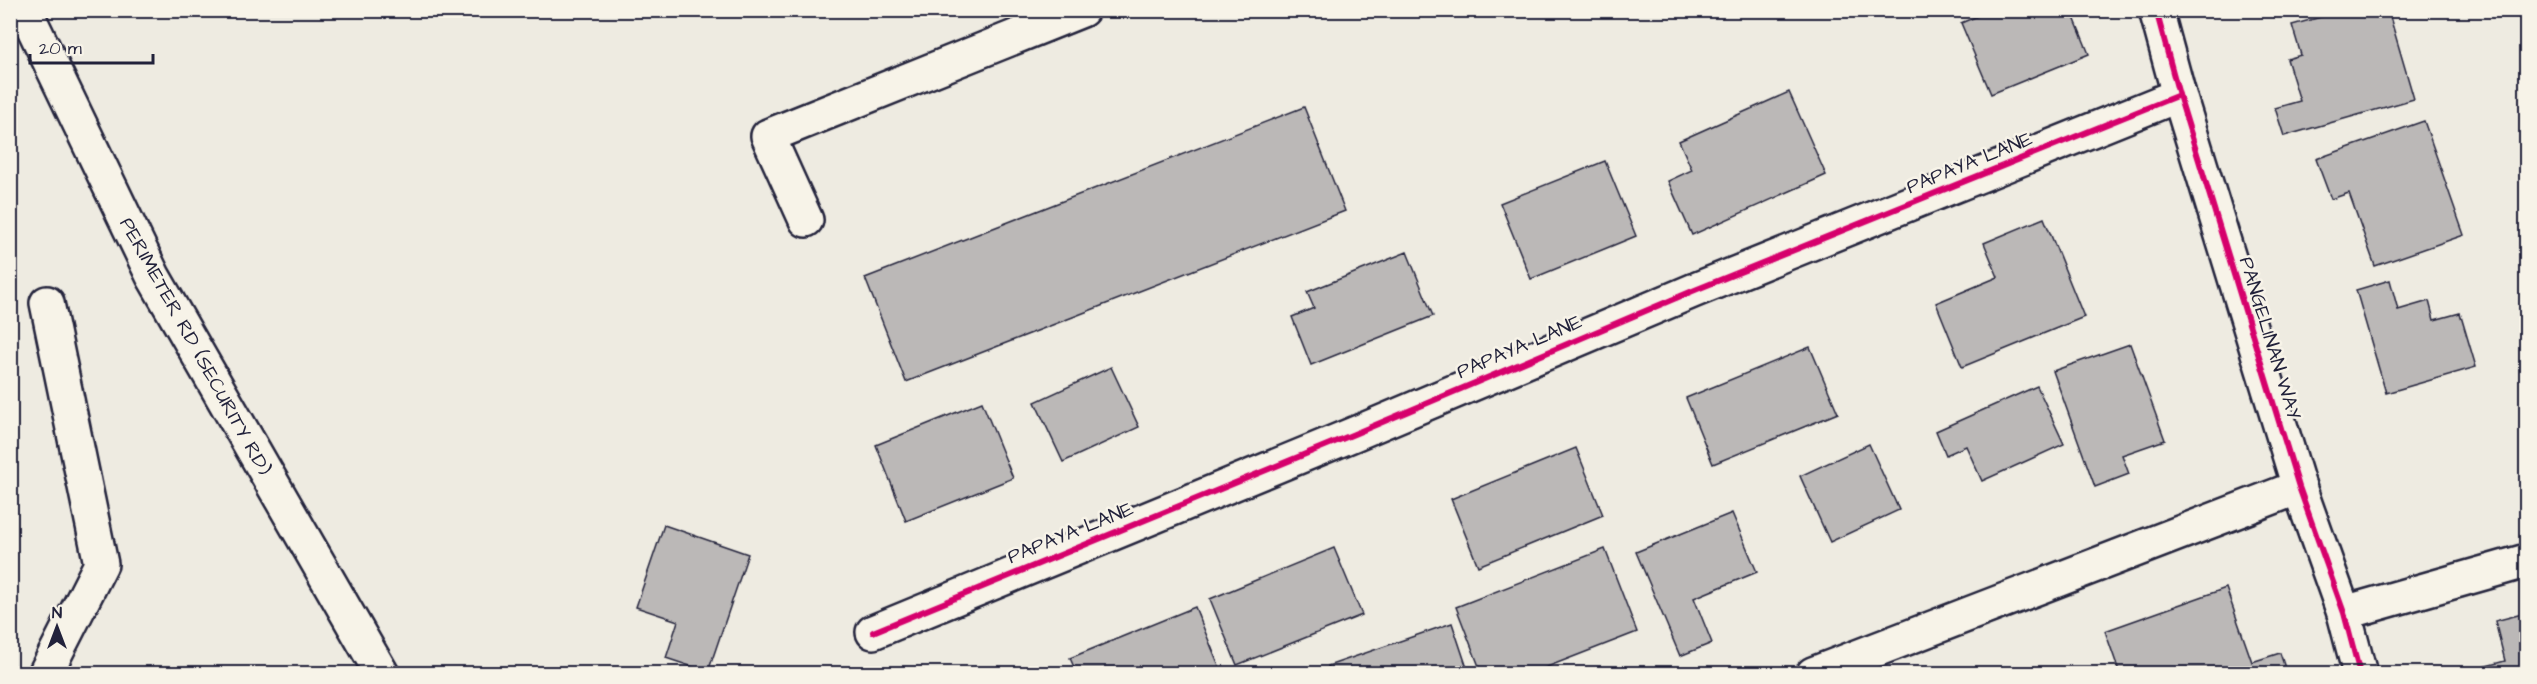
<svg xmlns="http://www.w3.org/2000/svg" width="2537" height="684" font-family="'Architects Daughter',sans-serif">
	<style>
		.building { fill: #bbb8b7; stroke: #22223b; stroke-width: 1.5 }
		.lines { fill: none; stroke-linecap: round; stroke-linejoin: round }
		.minor-casing { stroke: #22223b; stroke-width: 38 }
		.minor { stroke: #f7f3e8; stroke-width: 33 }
		.cycleway-casing { stroke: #f7f3e8; stroke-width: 10 }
		.cycleway { stroke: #d6006c; stroke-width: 6 }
		.labels { text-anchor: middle; stroke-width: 5; stroke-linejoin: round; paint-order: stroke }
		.street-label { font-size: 20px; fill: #22223b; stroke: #f7f3e8 }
	</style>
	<rect width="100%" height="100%" fill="#eeebe1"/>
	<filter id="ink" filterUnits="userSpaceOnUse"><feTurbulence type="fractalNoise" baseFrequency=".0167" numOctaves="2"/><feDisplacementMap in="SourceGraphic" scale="12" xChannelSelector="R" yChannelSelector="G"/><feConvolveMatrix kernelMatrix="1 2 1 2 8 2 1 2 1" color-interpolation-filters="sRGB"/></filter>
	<g filter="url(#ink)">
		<g class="building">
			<path d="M 1992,10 L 2071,10 L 2089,54 L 1991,94 L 1961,23 Z"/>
			<path d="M 2346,10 L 2388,10 L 2414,99 L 2284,136 L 2275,108 L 2300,101 L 2287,59 L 2301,55 L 2292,25 Z"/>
			<path d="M 1789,92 L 1826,175 L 1692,235 L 1668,181 L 1692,170 L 1679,141 Z"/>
			<path d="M 1304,107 L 1345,211 L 906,382 L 865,278 Z"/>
			<path d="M 2424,121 L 2464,235 L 2375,266 L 2349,193 L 2331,199 L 2316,159 Z"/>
			<path d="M 1605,161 L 1636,236 L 1531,279 L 1500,203 Z"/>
			<path d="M 2044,218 L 2084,317 L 1962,367 L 1936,303 L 1998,277 L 1984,243 Z"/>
			<path d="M 1407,252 L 1433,316 L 1311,365 L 1292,317 L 1314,308 L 1307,292 Z"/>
			<path d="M 2390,280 L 2398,310 L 2429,301 L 2434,320 L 2460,313 L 2476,367 L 2386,393 L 2356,290 Z"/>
			<path d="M 2130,344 L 2165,440 L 2122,455 L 2129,474 L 2095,487 L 2053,371 Z"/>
			<path d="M 1810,347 L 1838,413 L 1713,464 L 1686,398 Z"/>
			<path d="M 1111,367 L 1139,427 L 1063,462 L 1035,402 Z"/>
			<path d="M 2037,386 L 2064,444 L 1982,481 L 1966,446 L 1946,455 L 1936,431 Z"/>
			<path d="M 982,402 L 1013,478 L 906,521 L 876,445 Z"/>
			<path d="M 1869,444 L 1899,510 L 1830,542 L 1800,476 Z"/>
			<path d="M 1576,448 L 1603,515 L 1478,566 L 1451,499 Z"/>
			<path d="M 1732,513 L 1757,572 L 1694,598 L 1712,643 L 1680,656 L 1636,552 Z"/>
			<path d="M 664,525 L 748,554 L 708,672 L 666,658 L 678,621 L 636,607 Z"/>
			<path d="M 1334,548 L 1362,615 L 1237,665 L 1210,599 Z"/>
			<path d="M 1605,549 L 1637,632 L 1529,674 L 1482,674 L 1456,607 Z"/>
			<path d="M 2226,588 L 2252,662 L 2280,653 L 2287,674 L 2120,674 L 2105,631 Z"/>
			<path d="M 1195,607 L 1222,673 L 1077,674 L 1070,658 Z"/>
			<path d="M 2526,613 L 2526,674 L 2456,674 L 2505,661 L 2495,621 Z"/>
			<path d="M 1452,623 L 1469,674 L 1330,674 L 1328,666 Z"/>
		</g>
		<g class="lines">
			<g class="minor-casing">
				<g id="minor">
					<path d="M 25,10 L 153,276 L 382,674"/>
					<path d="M 2156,10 L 2179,95 L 2299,487 L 2344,613 L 2360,674"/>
					<path d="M 806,220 L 768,136 L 1082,10"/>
					<path d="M 2344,613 L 2526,561"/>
					<path d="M 873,632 L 1354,434 L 1695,290 L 2179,95"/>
					<path d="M 45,674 L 101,564 L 47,303"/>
					<path d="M 1813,674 L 2299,487"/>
				</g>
			</g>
			<use href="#minor" class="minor"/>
			<g class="cycleway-casing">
				<g id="cycleway">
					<path d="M 2156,10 L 2179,95 L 2299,487 L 2344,613 L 2360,674"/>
					<path d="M 873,632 L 1354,434 L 1695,290 L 2179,95"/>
				</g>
			</g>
			<use href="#cycleway" class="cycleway"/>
		</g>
	</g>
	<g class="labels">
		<g class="street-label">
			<text transform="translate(1969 162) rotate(-22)" y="7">PAPAYA LANE</text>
			<text transform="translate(2271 338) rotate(73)" y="7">PANGELINAN WAY</text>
			<text transform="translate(196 346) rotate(61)" y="7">PERIMETER RD (SECURITY RD)</text>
			<text transform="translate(1519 346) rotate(-23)" y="7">PAPAYA LANE</text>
			<text transform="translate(1070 532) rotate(-22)" y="7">PAPAYA LANE</text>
		</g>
	</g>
	<rect width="2537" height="684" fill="none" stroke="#f7f3e8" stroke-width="36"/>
	<rect x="18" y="18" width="2501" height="648" fill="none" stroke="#22223b" stroke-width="2" filter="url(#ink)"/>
	<g transform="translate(57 627)" stroke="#f7f3e8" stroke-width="4.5" paint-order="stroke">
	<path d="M0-4.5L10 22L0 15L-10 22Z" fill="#22223b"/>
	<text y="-9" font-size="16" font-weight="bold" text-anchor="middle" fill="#22223b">N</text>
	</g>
	<path d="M30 54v9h123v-9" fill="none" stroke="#22223b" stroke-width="3"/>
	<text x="39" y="54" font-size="18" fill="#22223b" stroke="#f7f3e8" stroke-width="4.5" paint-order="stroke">20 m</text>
</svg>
